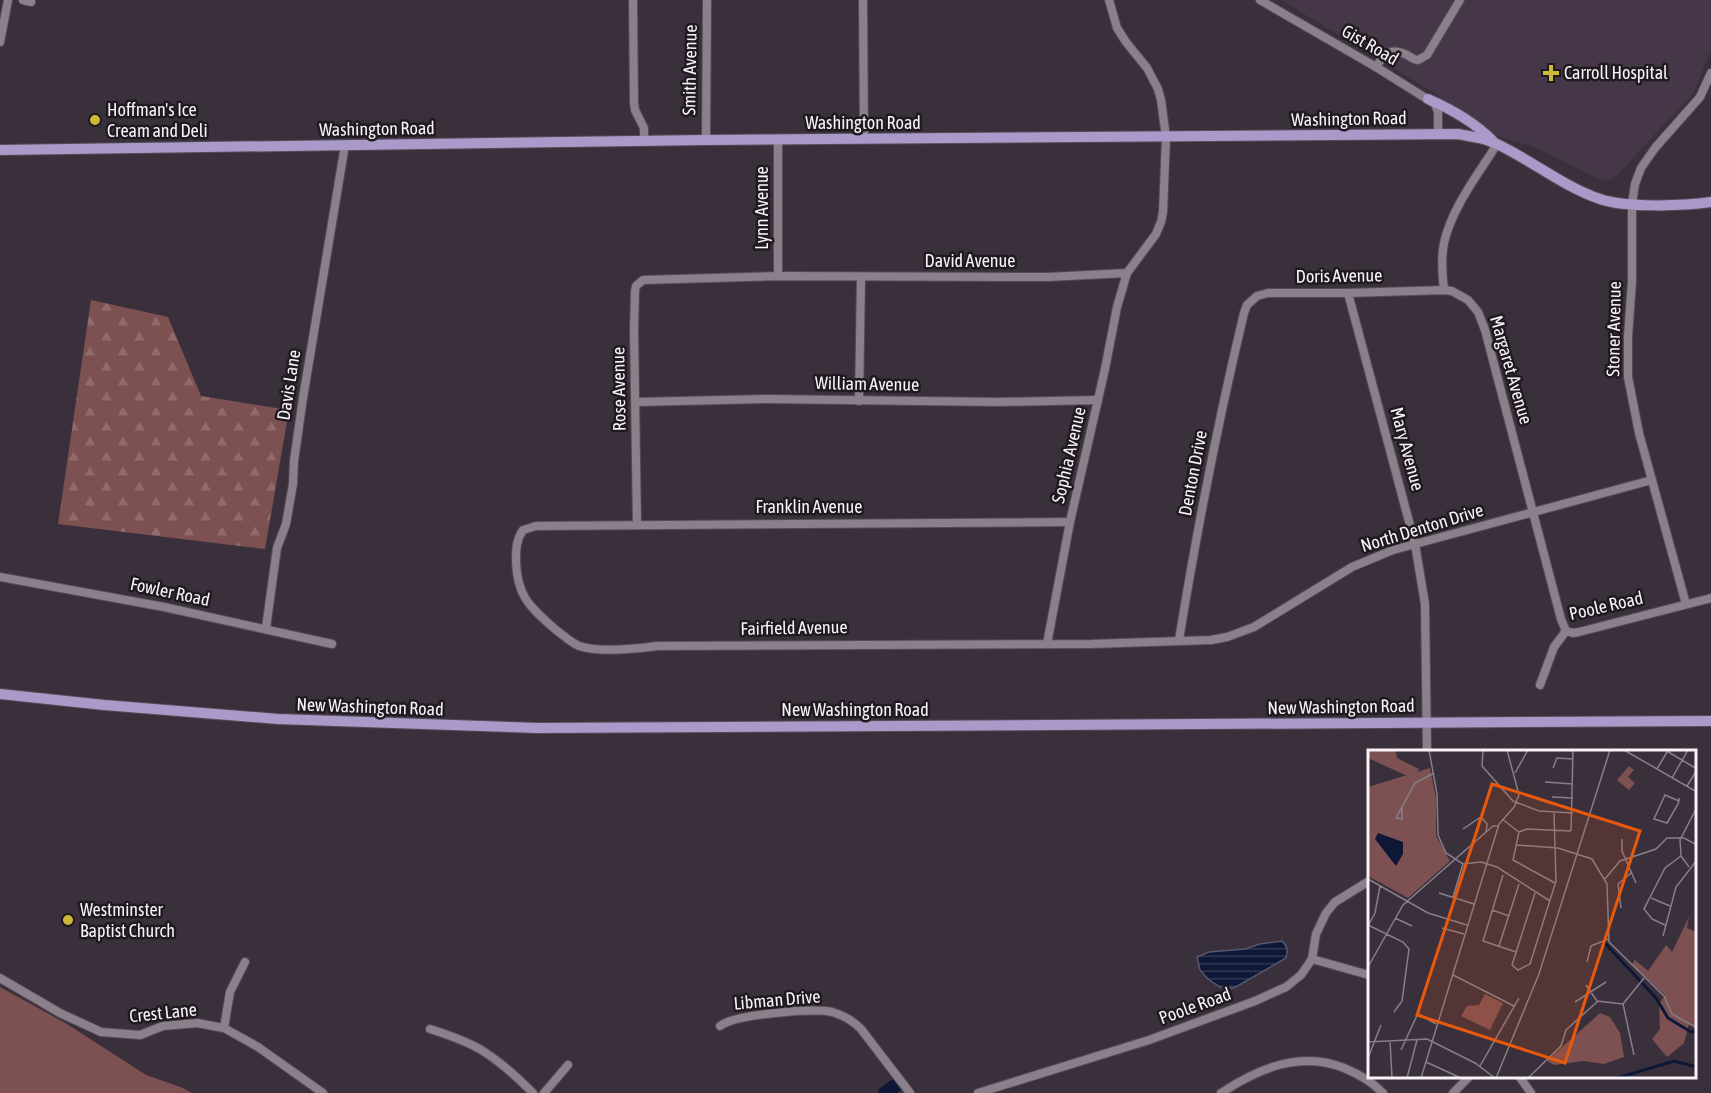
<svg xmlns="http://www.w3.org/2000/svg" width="1711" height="1093" font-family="'Asap Condensed',sans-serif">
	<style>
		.built { fill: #463748 }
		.forest { fill: url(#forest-firs) }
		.park { fill: #7d5152 }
		.water { fill: url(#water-rules); stroke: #545970; stroke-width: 1.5 }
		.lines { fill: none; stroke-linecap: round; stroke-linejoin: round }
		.river { stroke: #0e1736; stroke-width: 14 }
		.minor-casing { stroke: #554c56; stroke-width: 10 }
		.major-casing { stroke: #554c56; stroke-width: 12 }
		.minor { stroke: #8b7f8c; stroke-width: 8 }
		.major { stroke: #aa9aca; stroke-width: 10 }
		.poi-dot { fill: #ccb938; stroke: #1f1a1f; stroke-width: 2 }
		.labels { text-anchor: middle; stroke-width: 5; stroke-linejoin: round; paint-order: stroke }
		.street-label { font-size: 18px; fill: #f9f2f9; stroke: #1f1a1f }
		.poi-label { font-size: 18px; fill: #f9f2f9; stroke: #1f1a1f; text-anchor: start }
		.inset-river { fill: none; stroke: #0e1736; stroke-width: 3 }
		.inset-road { fill: none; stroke: #867e88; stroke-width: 1.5 }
		.view { fill: #e8590c; fill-opacity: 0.15; stroke: #e8590c; stroke-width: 3 }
		.inset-edge { fill: none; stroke: #f9f2f9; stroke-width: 3 }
	</style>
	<defs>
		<pattern id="forest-firs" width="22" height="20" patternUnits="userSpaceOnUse" patternTransform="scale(1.5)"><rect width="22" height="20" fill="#7d5152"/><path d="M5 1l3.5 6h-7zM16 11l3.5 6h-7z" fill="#906a6c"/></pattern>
		<pattern id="water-rules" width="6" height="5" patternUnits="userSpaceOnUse" patternTransform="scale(1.5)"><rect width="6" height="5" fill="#0e1736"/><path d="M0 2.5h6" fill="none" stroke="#323954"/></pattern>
	</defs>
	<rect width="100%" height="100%" fill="#3a303c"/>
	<path class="built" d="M 1281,0 L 1711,0 L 1711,50 L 1692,96 L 1656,133 L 1620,172 L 1611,180 L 1599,179 L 1532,146 L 1472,128 L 1438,95 Z"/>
	<path class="forest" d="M 91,300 L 168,317 L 201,396 L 289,410 L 265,549 L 58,524 Z"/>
	<path class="park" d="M 0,987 L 67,1024 L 146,1075 L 183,1088 L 192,1093 L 0,1093 Z"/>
	<path class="water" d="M 1282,941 C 1288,947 1288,951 1286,958 L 1234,988 L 1220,987 L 1208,979 L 1200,970 L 1197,957 L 1209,952 L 1245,949 L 1260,944 Z"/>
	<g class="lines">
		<path class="river" d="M 885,1093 L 895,1086"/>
		<g class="minor-casing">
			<g id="minor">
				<path d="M 23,0 L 31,2"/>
				<path d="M 633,0 L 634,103 L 635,110 L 644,128 L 644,141"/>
				<path d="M 863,0 L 864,139"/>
				<path d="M 1260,0 L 1376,67 L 1435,104 L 1438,112 L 1438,134"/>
				<path d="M 0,42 L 8,0"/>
				<path d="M 1376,67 C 1385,52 1392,47 1409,56 C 1412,58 1414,60 1418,60 C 1420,59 1425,56 1427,55 L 1460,0"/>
				<path d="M 706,140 L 707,0"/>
				<path d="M 778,276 L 778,140"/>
				<path d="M 1444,290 C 1442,274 1441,258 1444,243 C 1452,207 1478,175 1497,144"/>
				<path d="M 1348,293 L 1415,544 L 1425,604 L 1427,751"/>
				<path d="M 859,401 L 861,277"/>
				<path d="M 637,402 L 767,399 L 999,402 L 1098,400"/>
				<path d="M 1070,522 L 536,526 L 523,530 C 516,540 516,550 516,561 C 517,597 530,607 556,630 C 563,635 570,642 579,646 C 600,653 635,649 657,646 L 1091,644 L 1211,640 L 1227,637 L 1254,627 L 1352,567 L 1393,550 L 1652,480"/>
				<path d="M 637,525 L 634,330 L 635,291 L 636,286 L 643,280 L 778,276 L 1048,277 L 1127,273"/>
				<path d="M 0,577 L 164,607 L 332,644"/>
				<path d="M 1686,604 L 1639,433 L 1628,377 L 1628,337 L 1632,281 L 1632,204 L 1635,184 L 1641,168 L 1655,148 L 1700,97 L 1711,73"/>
				<path d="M 266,628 L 277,548 L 286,524 L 293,484 L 294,461 L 303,398 L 345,145"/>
				<path d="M 1566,631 L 1573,633 L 1579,632 L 1711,598"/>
				<path d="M 1179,640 C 1197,530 1218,421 1244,313 L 1247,305 L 1257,296 L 1268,293 L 1348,293 L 1444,290 L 1452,291 L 1468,300 L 1478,312 L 1485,330 L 1561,619 L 1566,631"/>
				<path d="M 1047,644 L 1070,522 L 1105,369 L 1117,307 L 1127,273 L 1156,234 L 1161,222 L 1163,212 L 1166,137 L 1161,100 L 1158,89 L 1147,68 L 1126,42 L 1117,28 L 1109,0"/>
				<path d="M 1540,685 L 1554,647 L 1566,631"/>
				<path d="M 1312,959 L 1369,975"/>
				<path d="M 0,978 L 60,1013 L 101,1032 L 140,1035 L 163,1026 L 197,1023 L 224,1028 L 258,1047 L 323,1093"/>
				<path d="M 720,1026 C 735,1014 813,1008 832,1012 C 843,1015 853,1021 861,1029 L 910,1093"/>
				<path d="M 224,1028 L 230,992 L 245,962"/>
				<path d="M 430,1029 C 449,1035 470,1042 486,1053 C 503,1064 519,1079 533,1093"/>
				<path d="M 1519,1076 L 1531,1093"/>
				<path d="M 544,1093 L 568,1065"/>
				<path d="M 978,1093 L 1149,1040 L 1255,1001 L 1286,987 L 1301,975 L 1312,959 L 1316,934 L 1326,913 L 1335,902 L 1369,881"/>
				<path d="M 1221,1093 C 1258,1069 1300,1050 1344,1068 C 1359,1074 1371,1081 1383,1093"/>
				<path d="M 1453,1093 L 1470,1076"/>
			</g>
		</g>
		<g class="major-casing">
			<g id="major">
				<path d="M 1428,99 C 1451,109 1474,122 1492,140"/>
				<path d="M 0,150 L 706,140 L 1458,134 L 1484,139 L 1497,144 C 1531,160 1564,187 1600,199 C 1625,208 1684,206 1711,202"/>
				<path d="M 0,694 L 104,705 L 278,719 L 538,728 L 1711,721"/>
			</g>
		</g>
		<use href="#minor" class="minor"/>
		<use href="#major" class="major"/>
	</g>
	<g class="poi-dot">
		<path d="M1548 64h6v6h6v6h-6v6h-6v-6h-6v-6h6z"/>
		<circle cx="95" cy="120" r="6"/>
		<circle cx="68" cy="920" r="6"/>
	</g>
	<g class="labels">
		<g class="street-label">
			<text transform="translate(1370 45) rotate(30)" y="6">Gist Road</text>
			<text transform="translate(690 70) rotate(-89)" y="6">Smith Avenue</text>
			<text transform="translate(1349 119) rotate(-1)" y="6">Washington Road</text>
			<text x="863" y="129">Washington Road</text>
			<text transform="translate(377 129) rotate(-1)" y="6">Washington Road</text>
			<text transform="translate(762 208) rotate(-90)" y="6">Lynn Avenue</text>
			<text x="970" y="267">David Avenue</text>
			<text transform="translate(1339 276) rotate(-1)" y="6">Doris Avenue</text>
			<text transform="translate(1614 329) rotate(-89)" y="6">Stoner Avenue</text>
			<text transform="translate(1511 370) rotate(74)" y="6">Margaret Avenue</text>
			<text transform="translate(867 384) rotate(1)" y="6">William Avenue</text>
			<text transform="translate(289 385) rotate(-81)" y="6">Davis Lane</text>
			<text transform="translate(619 389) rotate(-91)" y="6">Rose Avenue</text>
			<text transform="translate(1407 449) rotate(75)" y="6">Mary Avenue</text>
			<text transform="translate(1069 455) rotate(-77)" y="6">Sophia Avenue</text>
			<text transform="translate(1193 473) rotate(-79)" y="6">Denton Drive</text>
			<text x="809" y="513">Franklin Avenue</text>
			<text transform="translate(1422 528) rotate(-17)" y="6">North Denton Drive</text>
			<text transform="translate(170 592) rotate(12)" y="6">Fowler Road</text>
			<text transform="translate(1606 606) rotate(-13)" y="6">Poole Road</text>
			<text transform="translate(794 628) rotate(-1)" y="6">Fairfield Avenue</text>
			<text transform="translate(370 707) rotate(2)" y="6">New Washington Road</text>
			<text transform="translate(1341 707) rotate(-1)" y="6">New Washington Road</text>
			<text x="855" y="716">New Washington Road</text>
			<text transform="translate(777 1000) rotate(-5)" y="6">Libman Drive</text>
			<text transform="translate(1195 1006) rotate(-20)" y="6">Poole Road</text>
			<text transform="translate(163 1013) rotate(-6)" y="6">Crest Lane</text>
		</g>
		<g class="poi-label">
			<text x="1564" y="79">Carroll Hospital</text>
			<text x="107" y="116">Hoffman's Ice<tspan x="107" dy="21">Cream and Deli</tspan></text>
			<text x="80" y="916">Westminster<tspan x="80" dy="21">Baptist Church</tspan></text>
		</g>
	</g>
	<g transform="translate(1368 750)">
		<rect width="328" height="328" fill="#3a303c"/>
		<path d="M 0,0 L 27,0 L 29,8 L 51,19 L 46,29 L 0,8 ZM 321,167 L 319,178 L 328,182 L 328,276 L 321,274 L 316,293 L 299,307 L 284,289 L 292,279 L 291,254 L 297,245 L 264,214 L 267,210 L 280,221 L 298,195 L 304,202 ZM 117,244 L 135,253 L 122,280 L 93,266 L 99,256 L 111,255 Z" fill="#7d5152"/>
		<path d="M 261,16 L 266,20 L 260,27 L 267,33 L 261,40 L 249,30 ZM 62,18 L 68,49 L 68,86 L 82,111 L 40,148 L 0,126 L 0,37 ZM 232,263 L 242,267 L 252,283 L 256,307 L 236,314 L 215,311 L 186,315 L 179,311 Z" fill="#7d5152"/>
		<path d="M 10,83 L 35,92 L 35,104 L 28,116 L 7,89 Z" fill="#0e1736"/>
		<path class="inset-river" d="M 235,191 L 288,248 L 300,268 L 323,282 L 329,281M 249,328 L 306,311 L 329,317"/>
		<path class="inset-road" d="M 61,0 L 69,44 L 70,85 L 78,103 L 95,114 L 113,112 L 129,117 L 182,151M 115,0 L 114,16 L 145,51 L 171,61 L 205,63M 256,0 L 329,42M 297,0 L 329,19M 185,18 L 189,8 L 205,9M 289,19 L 299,2M 147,23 L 160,0M 304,28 L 320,0M 177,32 L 205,34M 319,36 L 329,20M 184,47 L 205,48M 311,48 L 311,51 L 310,54 L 299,73 L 286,69 L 297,45 L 311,51M 34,58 L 34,69 L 28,68 L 47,33 L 66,23M 134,69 L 151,82 L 159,79 L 203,81M 95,79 L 113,67 L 119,74 L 118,82M 203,81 L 205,0M 151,82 L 145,110 L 187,133M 254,89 L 254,101 L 268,133M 148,95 L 190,98 L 224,109 L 239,134 L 241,192 L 296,246 L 304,264 L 329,278M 321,117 L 313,106 L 312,90 L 329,57M 135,125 L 115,191 L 148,202M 0,129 L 60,163 L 99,175M 236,130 L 252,111 L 288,99 L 299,88 L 316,88 L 329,95M 71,143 L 106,154M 167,143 L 144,215 L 150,220 L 162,214 L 188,131 L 186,63M 85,147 L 95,114M 283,148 L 302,156M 253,158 L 250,134 L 263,123M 124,160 L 141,166M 27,168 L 44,176M 0,175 L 35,192 L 41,199 L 34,251 L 26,262M 297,175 L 284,169 L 276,159 L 297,118 L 313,106M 0,176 L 7,163 L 12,136M 74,178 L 96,184M 295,186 L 308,137 L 329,110M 131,196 L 151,134M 219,212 L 223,196 L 240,189M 0,217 L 35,155 L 125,76 L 130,76M 85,225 L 146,256M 218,235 L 229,251 L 255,254M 207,252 L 238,232M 49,263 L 68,274M 22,291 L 24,328M 0,292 L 59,289 L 107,313 L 127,328M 33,300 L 51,261M 266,305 L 255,254 L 276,228M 0,308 L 13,275M 58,312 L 93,328M 112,316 L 151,248M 39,328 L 49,290M 53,328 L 131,74 L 146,57 L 151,45 L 139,0M 128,328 L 171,224 L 242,0M 160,328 L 193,296 L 198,280 L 230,251"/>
		<path class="view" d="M 124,34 L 272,81 L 197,313 L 49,265 Z"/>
		<rect width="328" height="328" class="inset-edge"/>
	</g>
</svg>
